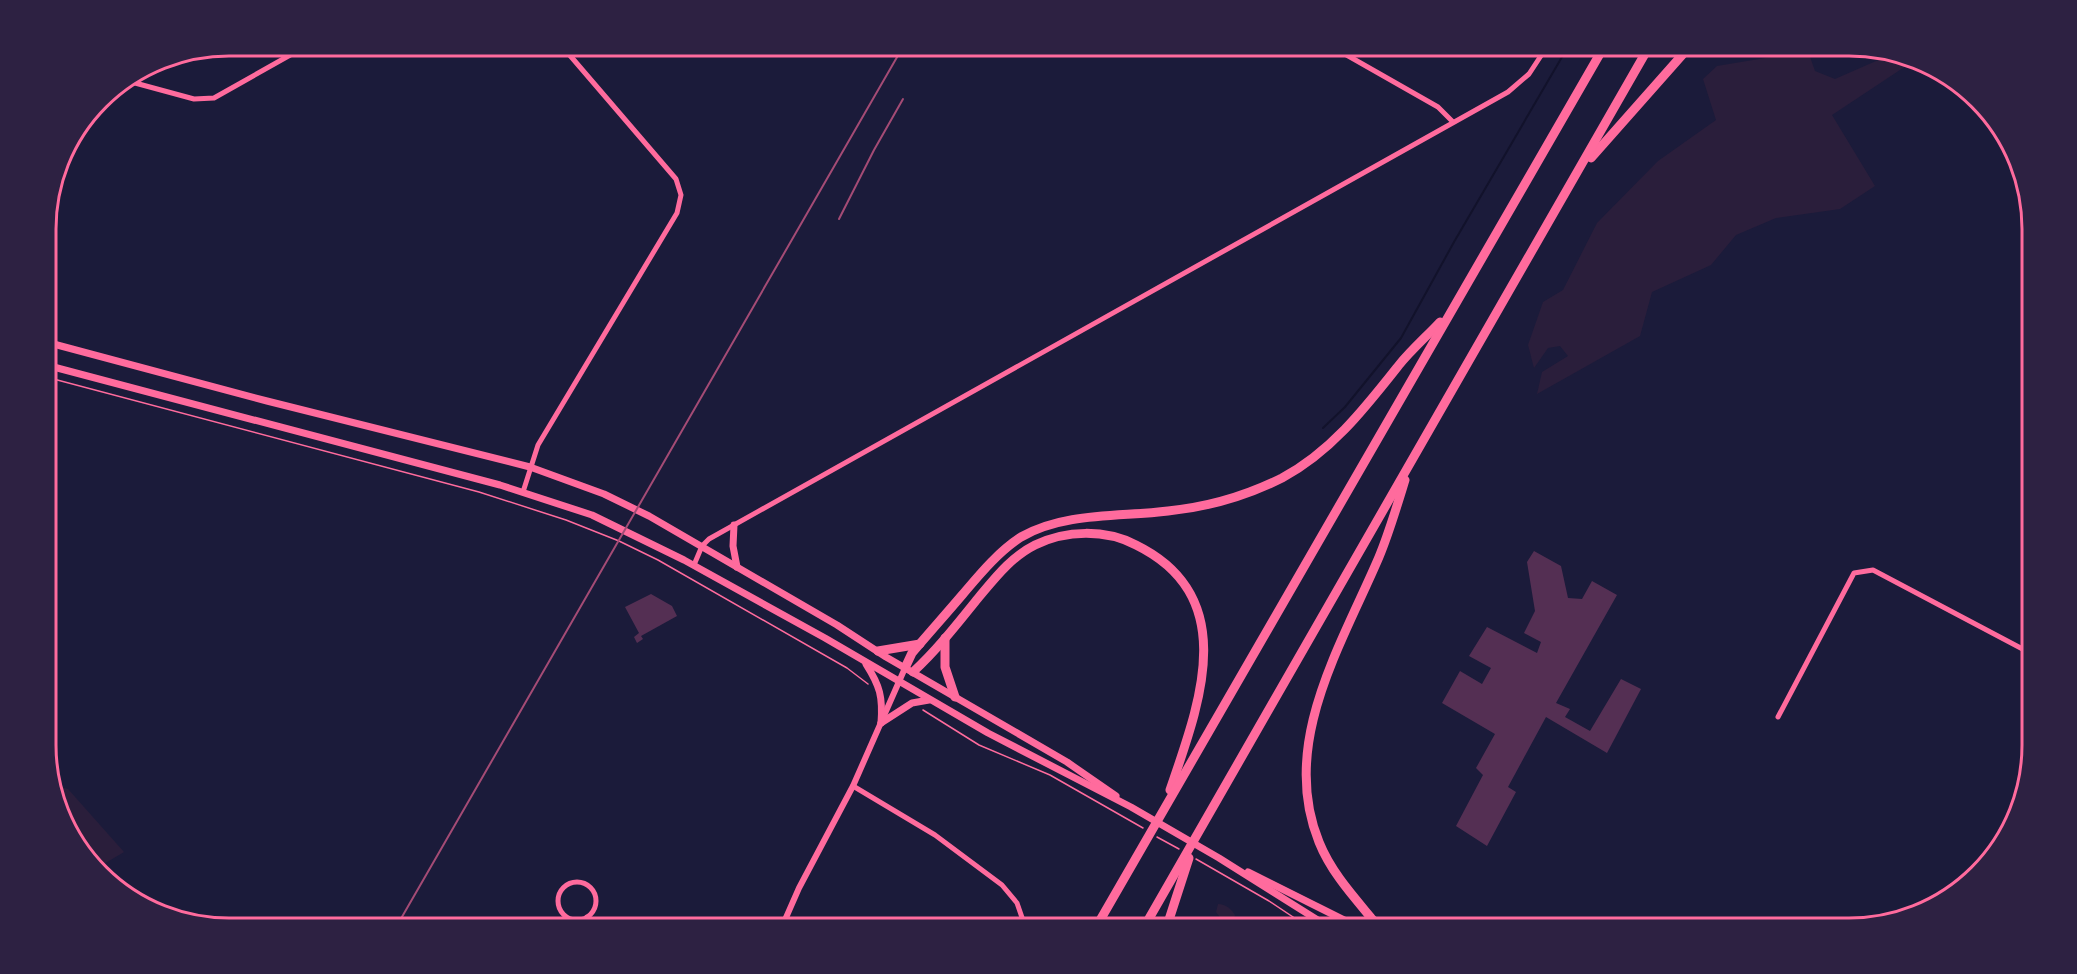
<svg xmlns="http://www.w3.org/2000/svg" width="2077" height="974" font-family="'IBM Plex Sans',sans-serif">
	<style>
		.green { fill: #2a1e3b }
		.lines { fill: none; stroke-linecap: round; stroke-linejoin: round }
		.stream { stroke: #12122b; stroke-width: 2 }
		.building { fill: #542f53 }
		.path { stroke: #ff6b9d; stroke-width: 1.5 }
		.minor { stroke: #ff6b9d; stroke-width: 5 }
		.tertiary { stroke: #ff6b9d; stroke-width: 6 }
		.secondary { stroke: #ff6b9d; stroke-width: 7 }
		.motorway { stroke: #ff6b9d; stroke-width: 9 }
		.rail { stroke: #a44b75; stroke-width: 2 }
		.rim { fill: none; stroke: #ff6b9d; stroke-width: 3 }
	</style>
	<rect width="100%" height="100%" fill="#1b1b3a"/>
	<g class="green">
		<path d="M 1808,51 L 1815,71 L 1835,79 L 1892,54 L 1908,57 L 1912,62 L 1832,115 L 1875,186 L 1840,209 L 1776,218 L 1736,235 L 1711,265 L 1652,292 L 1640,336 L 1537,394 L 1542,372 L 1568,356 L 1560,346 L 1548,348 L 1534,368 L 1528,345 L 1543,302 L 1563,290 L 1597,223 L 1658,161 L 1716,120 L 1703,79 L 1717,66 Z"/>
		<path d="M 53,785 L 68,789 L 124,852 L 97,868 L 83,857 Z"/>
		<path d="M 1218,904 C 1226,904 1231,909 1235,915 L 1234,918 L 1228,921 L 1222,920 L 1216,912 Z"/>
	</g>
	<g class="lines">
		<path class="stream" d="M 1323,428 L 1345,407 L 1401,338 L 1454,242 L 1569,45"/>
	</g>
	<g class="building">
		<path d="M 1534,551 L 1561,566 L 1568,598 L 1582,599 L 1592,581 L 1617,595 L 1556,703 L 1570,709 L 1565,717 L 1590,731 L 1621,679 L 1641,689 L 1607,753 L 1546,717 L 1508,787 L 1516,792 L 1487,846 L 1456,826 L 1483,775 L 1476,768 L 1495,734 L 1442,703 L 1460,671 L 1482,684 L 1491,668 L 1469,656 L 1487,627 L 1537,653 L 1541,642 L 1524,633 L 1535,611 L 1527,562 Z"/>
		<path d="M 651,594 L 672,606 L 677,616 L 641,636 L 643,639 L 637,643 L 634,637 L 639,633 L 625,607 Z"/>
	</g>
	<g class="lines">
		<g class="path">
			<path d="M 46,377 L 479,492 L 566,520 L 619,541 L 658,560 L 847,668 L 868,684"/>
			<path d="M 923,710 L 979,745 L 1050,775 L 1143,828"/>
			<path d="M 1157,837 L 1179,849"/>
			<path d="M 1196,859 L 1269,901 L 1311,929"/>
		</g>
		<g class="minor">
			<path d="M 1329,45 L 1438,107 L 1453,122"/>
			<path d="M 124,80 L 194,99 L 214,98 L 308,45"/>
			<path d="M 523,492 L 538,445 L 677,213 L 681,195 L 676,179 L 561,45"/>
			<path d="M 694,565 L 702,546 L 709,539 L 1508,92 L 1529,74 L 1548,45"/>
			<path d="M 1778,717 L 1854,573 L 1873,570 L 2032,654"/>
			<path d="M 853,786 L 935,835 L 1002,885 L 1017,903 L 1026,929"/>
			<circle cx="577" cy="901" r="19"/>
			<path d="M 587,917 L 594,929"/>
		</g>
		<path class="tertiary" d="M 781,929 L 799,888 L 853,786 L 905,668"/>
		<g class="secondary">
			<path d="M 46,342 L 267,401 L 530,467 L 604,494 L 649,516 L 837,625 L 886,657 L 1067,762 L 1116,796"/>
			<path d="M 46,365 L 500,485 L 592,515 L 684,560 L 825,638 L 988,733 L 1131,807 L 1219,858 L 1332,929"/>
			<path d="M 734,525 L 733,546 L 737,567"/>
			<path d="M 866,664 C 880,686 883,697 881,723"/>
			<path d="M 881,723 L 912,703 L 929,700"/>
			<path d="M 1248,872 L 1362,929"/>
		</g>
		<g class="motorway">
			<path d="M 1591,158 L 1691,45"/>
			<path d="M 945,638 L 945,667 L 955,697"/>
			<path d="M 878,651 L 920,644"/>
			<path d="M 905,668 L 912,653 C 929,633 946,614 963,594 C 980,574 998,552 1021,537 C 1064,512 1121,517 1168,511 C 1208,507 1246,496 1282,478 C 1331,452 1365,408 1399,365 C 1411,350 1427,336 1440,322"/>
			<path d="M 913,672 C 937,650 958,623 979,597 C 995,578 1011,557 1035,545 C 1066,530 1105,529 1136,545 C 1242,597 1199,705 1170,790"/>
			<path d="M 1095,929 L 1605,45"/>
			<path d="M 1143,929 L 1650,45"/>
			<path d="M 1166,929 L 1189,858"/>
			<path d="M 1376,929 L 1373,920 C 1353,896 1331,872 1319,842 C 1279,744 1341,646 1379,557 C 1389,533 1397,506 1405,480"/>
		</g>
		<g class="rail">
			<path d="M 839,219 L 874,150 L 903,99"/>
			<path d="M 395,929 L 904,45"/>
		</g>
	</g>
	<path d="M0 0H2077V974H0ZM229 56H1849A173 173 0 0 1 2022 229V745A173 173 0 0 1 1849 918H229A173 173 0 0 1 56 745V229A173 173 0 0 1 229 56Z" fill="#2d2142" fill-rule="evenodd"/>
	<path class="rim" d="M229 56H1849A173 173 0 0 1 2022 229V745A173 173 0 0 1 1849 918H229A173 173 0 0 1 56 745V229A173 173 0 0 1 229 56Z"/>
</svg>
